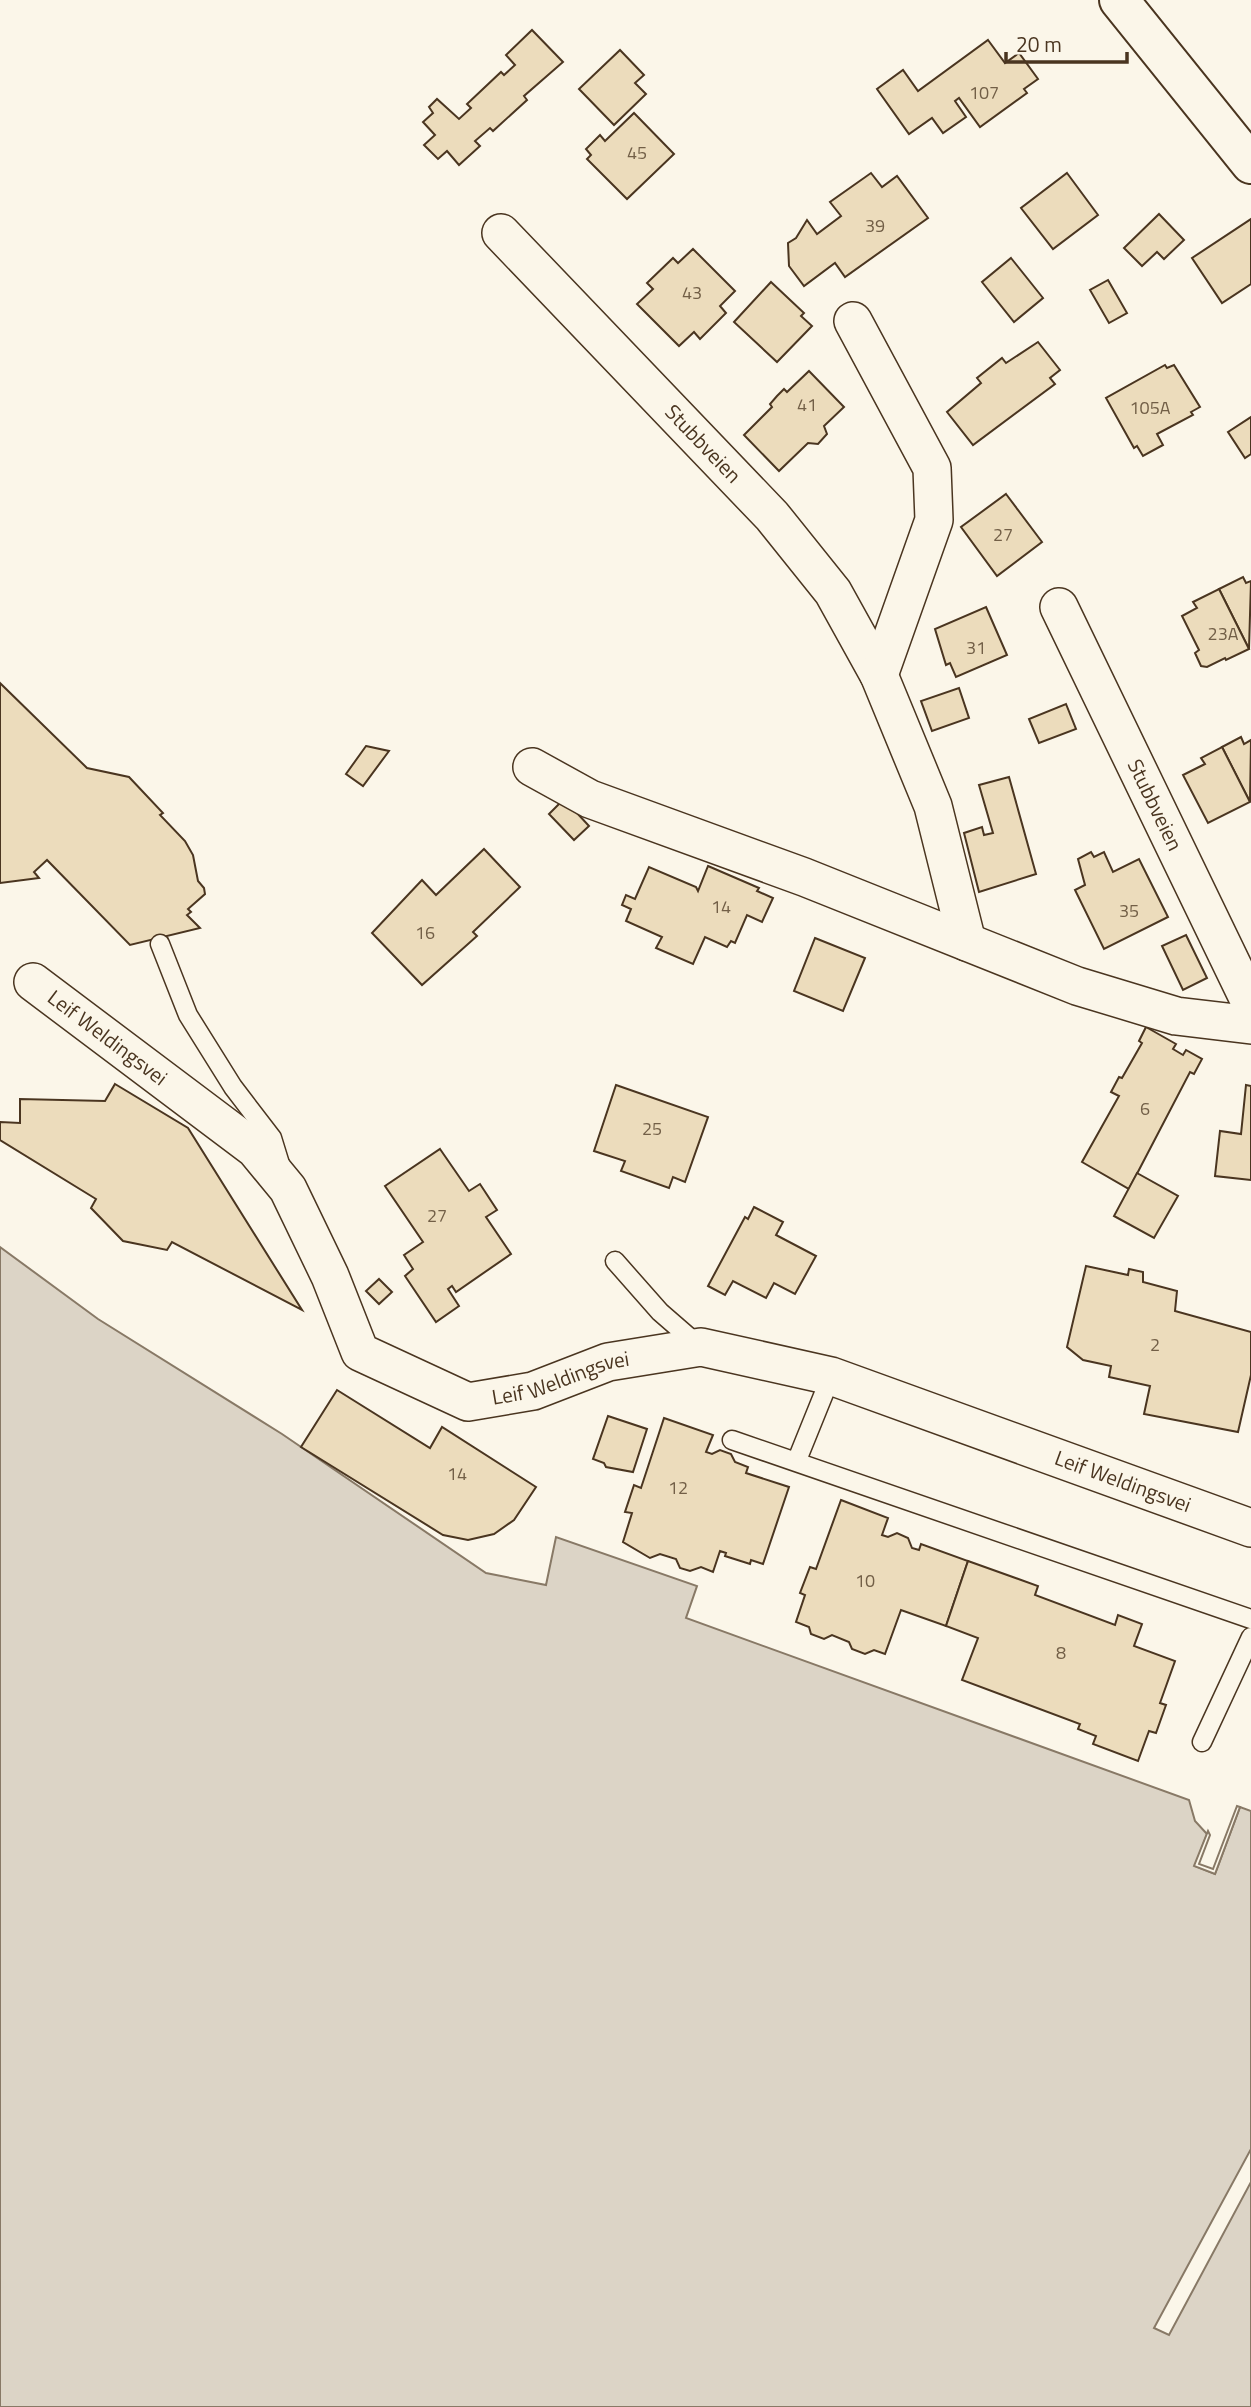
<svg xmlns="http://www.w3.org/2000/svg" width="1251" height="2407" font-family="'Titillium Web',sans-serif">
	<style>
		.water { fill: #dcd4c6; stroke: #887966; stroke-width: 2 }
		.pier { fill: #fbf6e9; stroke: #887966; stroke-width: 2 }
		.building { fill: #ecdcbc; stroke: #4a3520; stroke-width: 2 }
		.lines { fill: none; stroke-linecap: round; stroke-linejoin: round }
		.service-casing { stroke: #4a3520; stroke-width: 21 }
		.minor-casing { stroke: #4a3520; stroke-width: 40 }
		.primary-casing { stroke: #4a3520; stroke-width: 42 }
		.service { stroke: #fbf6e9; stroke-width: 18 }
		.minor { stroke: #fbf6e9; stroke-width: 37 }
		.primary { stroke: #fbf6e9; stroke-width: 38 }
		.labels { text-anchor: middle; stroke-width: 5; stroke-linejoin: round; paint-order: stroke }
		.number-label { font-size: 18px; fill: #725f47 }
		.street-label { font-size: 21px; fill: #4a3520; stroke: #fbf6e9 }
	</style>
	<rect width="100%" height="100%" fill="#fbf6e9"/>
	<path class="water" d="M 0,1247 L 98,1319 L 282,1434 L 486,1573 L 546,1585 L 556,1537 L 697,1586 L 686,1618 L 1189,1800 L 1195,1821 L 1207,1834 L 1195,1866 L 1215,1874 L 1240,1807 L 1251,1811 L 1251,2407 L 0,2407 Z"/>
	<g class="pier">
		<path d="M 1237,1806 L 1240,1807 L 1215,1874 L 1194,1866 L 1208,1831 L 1210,1835 L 1199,1864 L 1213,1869 Z"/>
		<path d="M 1251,2149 L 1251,2182 L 1169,2335 L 1154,2328 Z"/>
	</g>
	<g class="building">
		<path d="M 532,30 L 563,62 L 524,96 L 527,100 L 493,131 L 490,128 L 475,141 L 480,146 L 459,165 L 447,151 L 438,159 L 424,145 L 435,135 L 423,122 L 433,113 L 429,107 L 437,99 L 459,119 L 471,108 L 467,104 L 501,72 L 504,75 L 515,65 L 506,55 Z"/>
		<path d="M 988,40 L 1005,63 L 1019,53 L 1038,79 L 1024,89 L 1027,93 L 980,127 L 959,98 L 955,101 L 966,117 L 943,133 L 932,118 L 909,134 L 877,89 L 903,70 L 918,91 Z"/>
		<path d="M 620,50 L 644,75 L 635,83 L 646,94 L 614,125 L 579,89 Z"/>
		<path d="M 634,113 L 674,154 L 627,199 L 587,159 L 591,155 L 586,149 L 600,135 L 605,141 Z"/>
		<path d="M 871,173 L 882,187 L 897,176 L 928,218 L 845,277 L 835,263 L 804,286 L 789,266 L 788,243 L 796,238 L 807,220 L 817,234 L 841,216 L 830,202 Z"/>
		<path d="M 1067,173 L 1098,215 L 1053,249 L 1021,208 Z"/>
		<path d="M 1159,214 L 1184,240 L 1164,259 L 1157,252 L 1142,266 L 1124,248 Z"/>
		<path d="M 1251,219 L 1251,284 L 1222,303 L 1192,258 Z"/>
		<path d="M 693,249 L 735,291 L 720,306 L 726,313 L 700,339 L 694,332 L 679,346 L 637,304 L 653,289 L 647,283 L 673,258 L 678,263 Z"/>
		<path d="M 1011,258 L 1043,298 L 1014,322 L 982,282 Z"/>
		<path d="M 1108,280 L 1127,313 L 1109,323 L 1090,290 Z"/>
		<path d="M 771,282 L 804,313 L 801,316 L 812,326 L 777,362 L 734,322 Z"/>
		<path d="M 1038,342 L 1060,370 L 1050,378 L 1055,384 L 973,445 L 947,412 L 981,383 L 977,378 L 1002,358 L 1006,363 Z"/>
		<path d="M 1165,365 L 1167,368 L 1174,365 L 1200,407 L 1191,412 L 1193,415 L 1157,434 L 1163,445 L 1143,456 L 1137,446 L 1134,448 L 1106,398 Z"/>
		<path d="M 809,371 L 844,407 L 824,426 L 827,434 L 818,444 L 808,443 L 779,471 L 744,435 L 772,407 L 770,404 L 777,396 L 784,389 L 787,392 Z"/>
		<path d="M 1251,417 L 1251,454 L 1245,458 L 1228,432 Z"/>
		<path d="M 1006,494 L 1042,542 L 997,576 L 961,527 Z"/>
		<path d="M 1243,577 L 1246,583 L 1251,581 L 1249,649 L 1219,589 Z"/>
		<path d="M 1219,589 L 1249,649 L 1226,660 L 1225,658 L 1207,667 L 1201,666 L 1195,653 L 1199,650 L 1182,616 L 1197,608 L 1193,602 Z"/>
		<path d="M 986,607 L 1007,655 L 956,677 L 950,663 L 946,665 L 935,629 Z"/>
		<path d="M 0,683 L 87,768 L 129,777 L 163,813 L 160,815 L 185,841 L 193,855 L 198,881 L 204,888 L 205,894 L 188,909 L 191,912 L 187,915 L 200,928 L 130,945 L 47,860 L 34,872 L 39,878 L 0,883 Z"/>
		<path d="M 959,688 L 969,718 L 932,731 L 921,701 Z"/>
		<path d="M 1066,704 L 1076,729 L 1039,743 L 1029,719 Z"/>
		<path d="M 1241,737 L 1244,744 L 1251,740 L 1250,802 L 1222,747 Z"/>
		<path d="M 366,746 L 389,751 L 363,786 L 346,774 Z"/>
		<path d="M 1222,747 L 1250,802 L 1208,823 L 1183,775 L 1205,764 L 1201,758 Z"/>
		<path d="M 1009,777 L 1036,874 L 979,892 L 964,833 L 982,827 L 984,835 L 993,833 L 979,785 Z"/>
		<path d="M 564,799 L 589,826 L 574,840 L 549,814 Z"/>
		<path d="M 484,849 L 520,887 L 473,932 L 477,936 L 422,985 L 372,933 L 422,880 L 436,895 Z"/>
		<path d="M 1091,852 L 1094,857 L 1104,852 L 1113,872 L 1139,859 L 1168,917 L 1104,949 L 1075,890 L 1085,885 L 1078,859 Z"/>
		<path d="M 708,866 L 759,888 L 757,891 L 773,898 L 762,922 L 747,915 L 735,943 L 731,941 L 727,947 L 705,937 L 693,964 L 656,948 L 662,937 L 626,921 L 631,909 L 622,905 L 626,895 L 635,899 L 649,867 L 696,887 L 698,891 Z"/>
		<path d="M 1186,935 L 1207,978 L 1183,990 L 1162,946 Z"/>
		<path d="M 815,938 L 865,958 L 843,1011 L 794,991 Z"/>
		<path d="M 1146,1027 L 1176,1044 L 1173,1049 L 1183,1055 L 1186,1050 L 1202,1059 L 1194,1074 L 1190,1072 L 1129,1189 L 1082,1162 L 1119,1096 L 1111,1092 L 1119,1077 L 1122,1078 L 1142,1043 L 1139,1041 Z"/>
		<path d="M 115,1084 L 188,1128 L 302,1310 L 172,1242 L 167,1250 L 123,1241 L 91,1208 L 96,1199 L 0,1140 L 0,1122 L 20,1123 L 20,1099 L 105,1101 Z"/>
		<path d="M 616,1085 L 708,1117 L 685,1182 L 673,1177 L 669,1188 L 621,1171 L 625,1161 L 594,1151 Z"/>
		<path d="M 1246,1085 L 1251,1086 L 1251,1180 L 1215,1176 L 1220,1131 L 1241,1134 Z"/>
		<path d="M 440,1149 L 469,1191 L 480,1184 L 497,1210 L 486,1217 L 511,1254 L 456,1292 L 452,1286 L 448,1289 L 459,1306 L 436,1322 L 405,1276 L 413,1269 L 404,1255 L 423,1242 L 385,1186 Z"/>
		<path d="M 1137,1173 L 1178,1196 L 1154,1238 L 1114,1216 Z"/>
		<path d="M 754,1207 L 783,1222 L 776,1235 L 816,1256 L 795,1294 L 774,1283 L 766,1298 L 733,1281 L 725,1295 L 708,1286 L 745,1217 L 748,1219 Z"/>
		<path d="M 1086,1266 L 1128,1275 L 1129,1269 L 1143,1272 L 1143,1282 L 1177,1291 L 1175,1311 L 1251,1332 L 1251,1375 L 1238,1432 L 1144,1414 L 1150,1386 L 1109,1377 L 1111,1366 L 1083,1360 L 1067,1347 Z"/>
		<path d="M 379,1279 L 392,1292 L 379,1304 L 366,1291 Z"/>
		<path d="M 337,1390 L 430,1448 L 442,1427 L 536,1487 L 514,1520 L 494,1534 L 468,1540 L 443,1535 L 301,1447 Z"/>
		<path d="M 608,1416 L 647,1429 L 633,1472 L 606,1467 L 604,1463 L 593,1459 Z"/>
		<path d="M 664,1418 L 713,1435 L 706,1452 L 712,1454 L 720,1450 L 731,1454 L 735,1462 L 748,1467 L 746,1473 L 789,1487 L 763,1564 L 751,1560 L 750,1564 L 725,1556 L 726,1553 L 720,1551 L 713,1572 L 701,1567 L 690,1571 L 680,1568 L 676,1559 L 660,1554 L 650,1558 L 623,1542 L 632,1513 L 625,1512 L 634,1485 L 641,1488 Z"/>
		<path d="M 841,1500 L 888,1518 L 882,1535 L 888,1537 L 897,1533 L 908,1538 L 912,1548 L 919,1550 L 921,1544 L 968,1561 L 946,1626 L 901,1610 L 885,1654 L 874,1650 L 865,1654 L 852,1649 L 849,1642 L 832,1635 L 824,1639 L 811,1634 L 809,1627 L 796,1622 L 805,1595 L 800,1593 L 810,1567 L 816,1569 Z"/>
		<path d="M 968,1561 L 1038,1586 L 1035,1595 L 1115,1625 L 1118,1615 L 1142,1624 L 1134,1646 L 1175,1661 L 1160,1703 L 1166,1705 L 1156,1733 L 1149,1731 L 1138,1761 L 1093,1744 L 1096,1736 L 1078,1729 L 1080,1724 L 962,1680 L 978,1638 L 946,1626 Z"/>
	</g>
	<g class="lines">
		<g class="service-casing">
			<g id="service">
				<path d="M 160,944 L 188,1015 L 233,1087 L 272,1138 L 280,1164"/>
				<path d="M 615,1261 L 660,1312 L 698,1345"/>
				<path d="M 732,1440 L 1251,1619"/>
				<path d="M 797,1460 L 831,1376"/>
				<path d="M 1202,1742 L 1251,1637"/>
			</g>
		</g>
		<g class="minor-casing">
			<g id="minor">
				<path id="s1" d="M 501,233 L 772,516 L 833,592 L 879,675 L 933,806 L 967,942"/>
				<path d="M 853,321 L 932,468 L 934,520 L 879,675"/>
				<path id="s2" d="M 1059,607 L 1251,1004"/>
				<path d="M 532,767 L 590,799 L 804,877 L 1077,986 L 1176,1016 L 1251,1025"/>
				<path id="s3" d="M 33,982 L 255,1149 L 288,1189 L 330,1276 L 360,1352 L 468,1402 L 533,1391 L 608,1362 L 701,1347 L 831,1376 L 1251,1528"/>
			</g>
		</g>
		<g class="primary-casing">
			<path id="primary" d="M 1119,0 L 1251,164"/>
		</g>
		<use href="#service" class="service"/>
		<use href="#minor" class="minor"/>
		<use href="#primary" class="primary"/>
	</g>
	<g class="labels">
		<g class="number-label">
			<text x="984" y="99">107</text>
			<text x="637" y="159">45</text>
			<text x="875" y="232">39</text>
			<text x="692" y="299">43</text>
			<text x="807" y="411">41</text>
			<text x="1150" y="414">105A</text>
			<text x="1003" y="541">27</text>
			<text x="1223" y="640">23A</text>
			<text x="976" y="654">31</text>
			<text x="721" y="913">14</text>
			<text x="1129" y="917">35</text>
			<text x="425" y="939">16</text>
			<text x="1145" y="1115">6</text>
			<text x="652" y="1135">25</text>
			<text x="437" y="1222">27</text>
			<text x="1155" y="1351">2</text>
			<text x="457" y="1480">14</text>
			<text x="678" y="1494">12</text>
			<text x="865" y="1587">10</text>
			<text x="1061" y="1659">8</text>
		</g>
		<g class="street-label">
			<text dy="7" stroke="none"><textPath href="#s1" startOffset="292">Stubbveien</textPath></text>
			<text dy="7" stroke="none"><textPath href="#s2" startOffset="220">Stubbveien</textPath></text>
			<text dy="7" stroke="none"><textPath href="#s3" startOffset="93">Leif Weldingsvei</textPath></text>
			<text dy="7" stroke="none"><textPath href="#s3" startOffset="723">Leif Weldingsvei</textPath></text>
			<text dy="7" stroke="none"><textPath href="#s3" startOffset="1311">Leif Weldingsvei</textPath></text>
		</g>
	</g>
	<path d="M1006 52v10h121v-10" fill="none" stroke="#4a3520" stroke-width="3.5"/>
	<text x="1016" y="52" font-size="21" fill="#4a3520" stroke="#fbf6e9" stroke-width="5" paint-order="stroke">20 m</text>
</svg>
